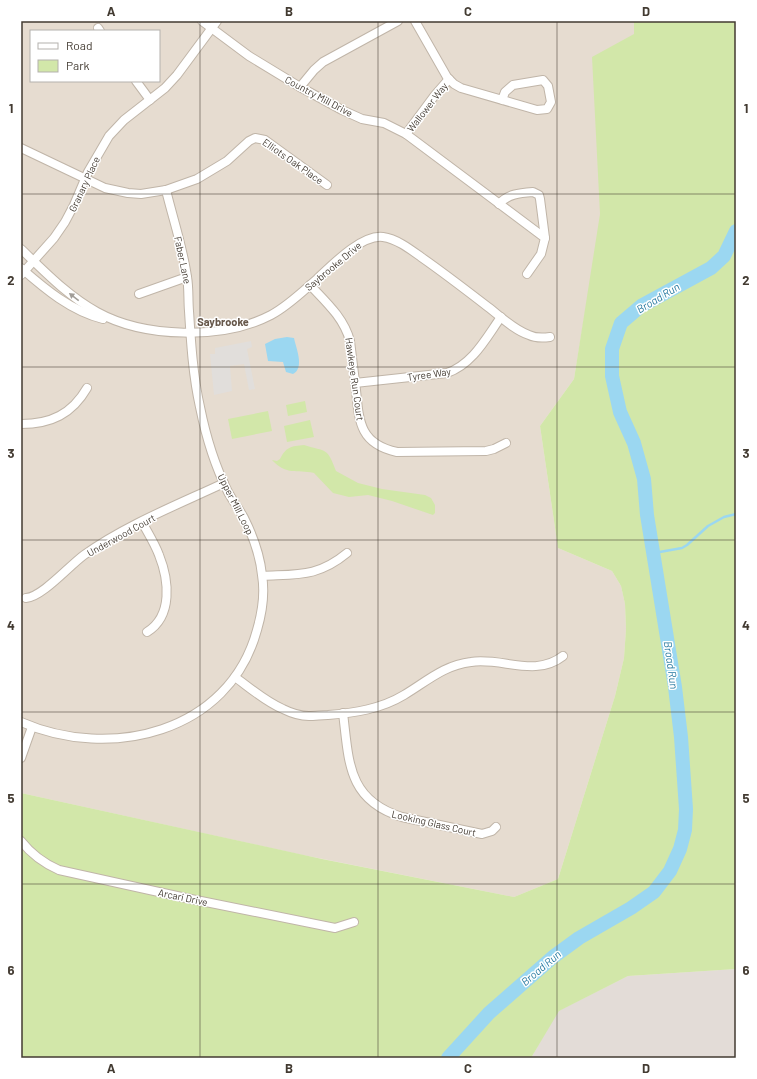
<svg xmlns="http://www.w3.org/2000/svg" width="757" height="1079" font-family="Barlow,sans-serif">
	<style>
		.residential { fill: #e6dcd0; fill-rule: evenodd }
		.industrial { fill: #e3dcd7 }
		.green { fill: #d2e7a9 }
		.parking { fill: #e1dedb }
		.water { fill: #9bd7f1 }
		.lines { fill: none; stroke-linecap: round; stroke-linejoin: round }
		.stream { stroke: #9bd7f1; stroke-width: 2.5 }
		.river { stroke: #9bd7f1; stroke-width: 14 }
		.minor-casing { stroke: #c0b5a8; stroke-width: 10 }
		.minor { stroke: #fff; stroke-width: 8 }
		.oneway { fill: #a19d98 }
		.grid { fill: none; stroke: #433b32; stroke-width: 1; stroke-opacity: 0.55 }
		.labels { text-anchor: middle; stroke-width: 3; stroke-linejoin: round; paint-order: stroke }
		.street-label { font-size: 10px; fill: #433b32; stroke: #fff }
		.water-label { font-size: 11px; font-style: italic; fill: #287aa0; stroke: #fff }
		.neighbourhood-label { font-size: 11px; font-weight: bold; fill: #66574a; stroke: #fff }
		.neatline { fill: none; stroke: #433b32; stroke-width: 1.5 }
		.grid-label { font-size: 13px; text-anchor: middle; font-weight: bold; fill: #433b32 }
	</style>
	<rect width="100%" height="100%" fill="#f1ebe2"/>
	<path class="residential" d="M 21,21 L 634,21 L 634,34 L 600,222 L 574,379 L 540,426 L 558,548 L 612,571 L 621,586 L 625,604 L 626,629 L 624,658 L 615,696 L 558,879 L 514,897 L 298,854 L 21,793 ZM 31,31 L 159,31 L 159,81 L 31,81 Z"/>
	<path class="industrial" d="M 736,969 L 736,1058 L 531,1058 L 558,1011 L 628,976 Z"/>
	<g class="green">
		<path d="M 634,21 L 736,21 L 736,969 L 628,976 L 559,1011 L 531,1058 L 21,1058 L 21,793 L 322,859 L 514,897 L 558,879 L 615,696 L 624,658 L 626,629 L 625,604 L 621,586 L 612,571 L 558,548 L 540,426 L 574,379 L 600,214 L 592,57 L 634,34 Z"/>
		<path d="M 305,401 L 307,412 L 288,416 L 286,405 Z"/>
		<path d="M 268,411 L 272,431 L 232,439 L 228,419 Z"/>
		<path d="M 310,420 L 314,437 L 287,442 L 284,426 Z"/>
		<path d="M 304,445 C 327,452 327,447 336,471 L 358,483 L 382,489 L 425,495 L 431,498 L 435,505 L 435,513 L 433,515 L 392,501 L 368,495 L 349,497 L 333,493 L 314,473 C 296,469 287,476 272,460 L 277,461 L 280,459 C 286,447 291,446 304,445 Z"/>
	</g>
	<path class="parking" d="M 251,341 L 252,347 L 247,349 L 255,389 L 249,390 L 244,364 L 230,366 L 232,391 L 214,395 L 210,354 L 215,354 L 215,348 Z"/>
	<path class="water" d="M 287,337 L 294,338 C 296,348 305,368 293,374 L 286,372 L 283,362 L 268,361 L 265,344 L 275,339 Z"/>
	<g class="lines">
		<path class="stream" d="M 654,553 L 682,548 L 687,545 L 708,526 L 724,517 L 736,514"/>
		<path class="river" d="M 448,1058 L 489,1013 L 553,957 L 579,938 L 631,908 L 654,892 L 670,871 L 680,849 L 685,830 L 686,809 L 681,737 L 675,687 L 647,515 L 644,479 L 634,443 L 620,412 L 612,376 L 612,349 L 621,323 L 641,306 L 711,268 L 724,256 L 736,231"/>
		<g class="minor-casing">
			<g id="minor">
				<path d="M 202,21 L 249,56 L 300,87 L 342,110 L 362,119 L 384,123 L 406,134 L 545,238 L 541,254 L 527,274"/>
				<path d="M 415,21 L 447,77 L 454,84 L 461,88 L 537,110 L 547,109 L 551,102 L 548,86 L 543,80 L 513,85 L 505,92 L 502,100"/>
				<path d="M 98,28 L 100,31"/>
				<path d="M 136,81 L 150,100"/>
				<path d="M 300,87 L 314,70 L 323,62 L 398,21"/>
				<path d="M 406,134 L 435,95 L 449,79"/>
				<path d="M 21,148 L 105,188 L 128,193 L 141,194 L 166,190 L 197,179 L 227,161 L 249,141 L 255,138 L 265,140 L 327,185"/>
				<path d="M 499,204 C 508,194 519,193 533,192 L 539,195 L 540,199 L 545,238"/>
				<path d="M 21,249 C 45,272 68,296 97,312 C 144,338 223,340 271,315 C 288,306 302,292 317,279 C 332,265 362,234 383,237 C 397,239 410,249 421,257 C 444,273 466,290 488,307 C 500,316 514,330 529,335 C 535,338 543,338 550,337"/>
				<path d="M 21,268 C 45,289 71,311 103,319"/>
				<path d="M 21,275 L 54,238 L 65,222 L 74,205 L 88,172 L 109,136 L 124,120 L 165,88 L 177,75 L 217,21"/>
				<path d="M 310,285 C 326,302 344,318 350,341 C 352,357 354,373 356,390 C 359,422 360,444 397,452 L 486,451 L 494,449 L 506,443"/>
				<path d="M 139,294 L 187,277"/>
				<path d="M 355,383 L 447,373 C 473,364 486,338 501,317"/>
				<path d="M 21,424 C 51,424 72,414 87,388"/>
				<path d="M 142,522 C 148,533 155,544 159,555 C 169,580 173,616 147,632"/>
				<path d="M 263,576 C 298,574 318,577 347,553"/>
				<path d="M 26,598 C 42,597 69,566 84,555 C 126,525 177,505 224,483"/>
				<path d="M 235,677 C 250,688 266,702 283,709 C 291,713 301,716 309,716 C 315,716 322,715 328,715 C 354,713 381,709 404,695 C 426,682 444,665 471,662 C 502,657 535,678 563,656"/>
				<path d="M 343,713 C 349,761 347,800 402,817 L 482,834 L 492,831 L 496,827"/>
				<path d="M 21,722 C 110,761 229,733 257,630 C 262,613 265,593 262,575 C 260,555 253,536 244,518 C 239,509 233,501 228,492 C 215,466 206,437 200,407 C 193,376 191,343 189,311 C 188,300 189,288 187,277 C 183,248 173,219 166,190"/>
				<path d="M 21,758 L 32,727"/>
				<path d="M 21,841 C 32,855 43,863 59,870 L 186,898 L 335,928 L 354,922"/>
			</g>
		</g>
		<use href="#minor" class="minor"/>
	</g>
	<defs><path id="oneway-solid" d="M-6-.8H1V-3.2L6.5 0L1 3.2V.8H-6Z"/></defs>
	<use class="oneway" href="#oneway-solid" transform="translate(74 297) rotate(-142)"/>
	<path class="grid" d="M 200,21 L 200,1058M 378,21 L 378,1058M 557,21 L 557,1058M 21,194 L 736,194M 21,367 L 736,367M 21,540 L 736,540M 21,712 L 736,712M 21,884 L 736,884"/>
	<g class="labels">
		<g class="street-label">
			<text transform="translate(319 96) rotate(28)" y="4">Country Mill Drive</text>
			<text transform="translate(427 107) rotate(-52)" y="4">Wallower Way</text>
			<text transform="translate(293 161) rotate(35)" y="4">Elliots Oak Place</text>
			<text transform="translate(84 184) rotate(-65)" y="4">Granary Place</text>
			<text transform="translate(183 260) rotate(78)" y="4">Faber Lane</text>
			<text transform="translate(333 266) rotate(-40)" y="4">Saybrooke Drive</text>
			<text transform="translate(429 374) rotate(-8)" y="4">Tyree Way</text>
			<text transform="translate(355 379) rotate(82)" y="4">Hawkeye Run Court</text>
			<text transform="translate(236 504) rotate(63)" y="4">Upper Mill Loop</text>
			<text transform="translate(121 535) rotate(-29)" y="4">Underwood Court</text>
			<text transform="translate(434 823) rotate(13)" y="4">Looking Glass Court</text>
			<text transform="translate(183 897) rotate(12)" y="4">Arcari Drive</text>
		</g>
		<g class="water-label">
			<text transform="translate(658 298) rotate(-31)" y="4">Broad Run</text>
			<text transform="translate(671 665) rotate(82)" y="4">Broad Run</text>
			<text transform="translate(541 968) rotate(-40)" y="4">Broad Run</text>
		</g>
		<g class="neighbourhood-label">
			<text x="223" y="326">Saybrooke</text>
		</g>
	</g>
	<rect width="757" height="1079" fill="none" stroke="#ffffff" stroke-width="44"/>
	<rect x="30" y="30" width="130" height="52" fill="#ffffff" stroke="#b4b1ad"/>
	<rect x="38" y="43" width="20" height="6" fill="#ffffff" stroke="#b4b1ad"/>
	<text x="66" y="50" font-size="12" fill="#433b32">Road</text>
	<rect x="38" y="60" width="20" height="12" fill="#d2e7a9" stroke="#b4b1ad"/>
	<text x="66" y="70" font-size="12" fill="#433b32">Park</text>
	<rect x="22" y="22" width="713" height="1035" class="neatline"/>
	<g class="grid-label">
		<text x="111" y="16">A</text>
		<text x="289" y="16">B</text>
		<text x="468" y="16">C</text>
		<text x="646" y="16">D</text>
		<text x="11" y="113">1</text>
		<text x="746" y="113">1</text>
		<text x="11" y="285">2</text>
		<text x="746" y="285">2</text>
		<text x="11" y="458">3</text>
		<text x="746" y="458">3</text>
		<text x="11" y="630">4</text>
		<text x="746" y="630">4</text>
		<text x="11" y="803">5</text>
		<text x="746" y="803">5</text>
		<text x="11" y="975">6</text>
		<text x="746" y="975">6</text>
		<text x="111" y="1073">A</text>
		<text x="289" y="1073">B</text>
		<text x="468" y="1073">C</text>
		<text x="646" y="1073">D</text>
	</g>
</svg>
